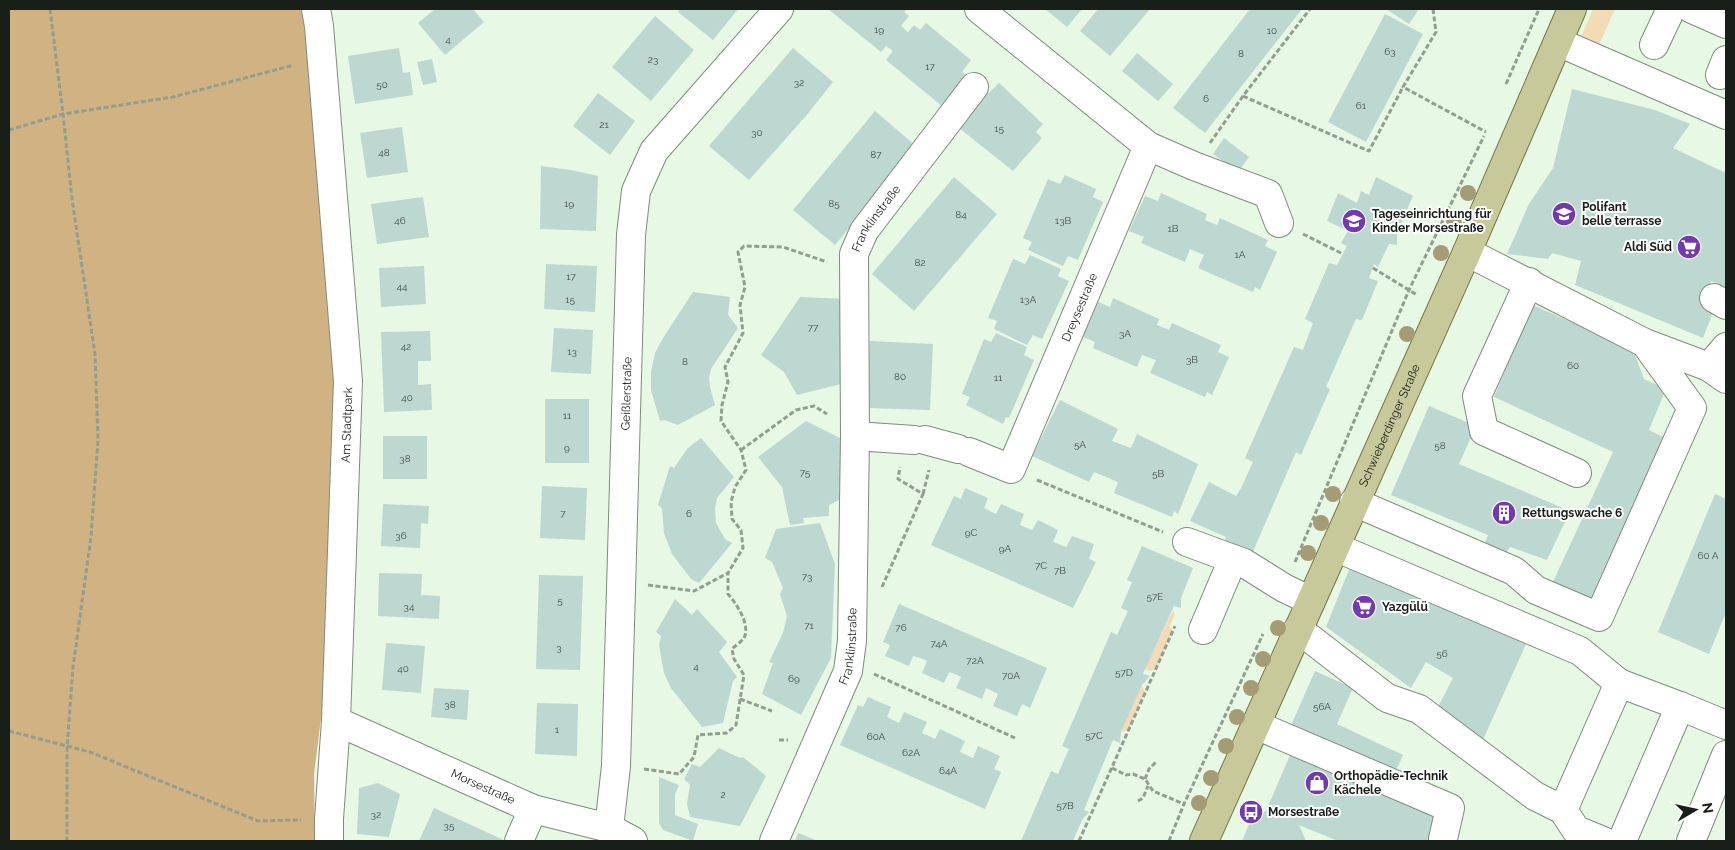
<svg xmlns="http://www.w3.org/2000/svg" width="1735" height="850" font-family="Raleway,sans-serif">
	<style>
		.green { fill: #f3dbb6 }
		.forest { fill: #d1b283 }
		.building { fill: #bdd8d0 }
		.lines { fill: none; stroke-linecap: round; stroke-linejoin: round }
		.minor-casing { stroke: #7d8d7c; stroke-width: 30 }
		.major-casing { stroke: #727642; stroke-width: 30 }
		.path { stroke: #929e90; stroke-width: 3; stroke-dasharray: 5 2.5; stroke-linecap: butt }
		.minor { stroke: #fff; stroke-width: 28 }
		.major { stroke: #c7c99b; stroke-width: 28 }
		.tree { fill: #a59c75 }
		.labels { text-anchor: middle; stroke-width: 4; stroke-linejoin: round; paint-order: stroke }
		.number-label { font-size: 10px; fill: #414c46 }
		.poi-label { font-size: 12px; font-weight: bold; fill: #181e18; stroke: #fff; text-anchor: start }
		.street-label { font-size: 12px; fill: #181e18; stroke: #fff }
	</style>
	<rect width="100%" height="100%" fill="#e7f8e5"/>
	<g class="green">
		<path d="M 1593,9 L 1615,9 L 1599,45 L 1581,37 Z"/>
		<path d="M 1173,610 L 1175,615 L 1170,626 L 1172,631 L 1156,669 L 1150,671 L 1145,669 Z"/>
		<path d="M 1142,685 L 1145,693 L 1128,730 L 1121,732 Z"/>
	</g>
	<path class="forest" d="M 9,9 L 303,9 L 337,374 L 323,702 L 314,774 L 315,841 L 9,841 Z"/>
	<g class="building">
		<path d="M 435,9 L 473,9 L 484,22 L 445,55 L 418,23 Z"/>
		<path d="M 680,9 L 738,9 L 713,40 L 678,12 Z"/>
		<path d="M 828,9 L 907,9 L 904,12 L 909,16 L 901,26 L 908,32 L 914,25 L 920,30 L 926,23 L 971,60 L 962,72 L 967,76 L 942,106 L 886,60 L 893,51 L 886,46 L 881,52 Z"/>
		<path d="M 1045,9 L 1082,9 L 1067,27 Z"/>
		<path d="M 1098,9 L 1150,9 L 1110,56 L 1080,31 Z"/>
		<path d="M 1250,9 L 1302,9 L 1205,133 L 1173,108 Z"/>
		<path d="M 1386,9 L 1419,9 L 1409,24 Z"/>
		<path d="M 1385,14 L 1423,34 L 1366,142 L 1328,122 Z"/>
		<path d="M 655,16 L 694,50 L 651,101 L 612,67 Z"/>
		<path d="M 399,48 L 403,73 L 410,72 L 413,95 L 355,104 L 348,56 Z"/>
		<path d="M 793,48 L 833,82 L 805,117 L 749,180 L 709,146 Z"/>
		<path d="M 1137,53 L 1173,84 L 1158,101 L 1122,71 Z"/>
		<path d="M 432,59 L 437,82 L 423,85 L 417,62 Z"/>
		<path d="M 999,83 L 1043,124 L 1036,132 L 1042,138 L 1013,171 L 954,124 L 983,88 L 989,93 Z"/>
		<path d="M 1572,89 L 1655,110 L 1690,124 L 1673,148 L 1726,173 L 1726,287 L 1711,281 L 1702,306 L 1713,312 L 1703,338 L 1575,285 L 1581,261 L 1552,253 L 1548,259 L 1507,254 L 1529,204 L 1553,168 Z"/>
		<path d="M 598,93 L 635,121 L 610,155 L 573,126 Z"/>
		<path d="M 875,111 L 917,147 L 835,245 L 793,210 Z"/>
		<path d="M 402,127 L 408,172 L 367,178 L 360,133 Z"/>
		<path d="M 1224,138 L 1249,157 L 1238,172 L 1213,154 Z"/>
		<path d="M 541,166 L 571,170 L 598,176 L 596,231 L 540,229 Z"/>
		<path d="M 1065,175 L 1096,189 L 1093,197 L 1103,202 L 1078,260 L 1068,256 L 1063,266 L 1028,250 L 1032,242 L 1023,238 L 1048,179 L 1060,184 Z"/>
		<path d="M 954,177 L 997,214 L 914,311 L 872,274 Z"/>
		<path d="M 1376,177 L 1413,196 L 1397,233 L 1397,245 L 1389,244 L 1378,267 L 1374,264 L 1369,278 L 1378,281 L 1362,320 L 1356,319 L 1326,387 L 1330,389 L 1301,455 L 1296,452 L 1252,554 L 1224,543 L 1226,537 L 1190,521 L 1209,482 L 1236,496 L 1241,488 L 1253,462 L 1245,458 L 1294,347 L 1303,350 L 1313,323 L 1305,319 L 1329,263 L 1337,265 L 1347,246 L 1341,243 L 1348,231 L 1327,221 L 1338,193 L 1357,203 L 1361,191 L 1369,195 Z"/>
		<path d="M 1161,193 L 1207,214 L 1205,220 L 1217,225 L 1220,218 L 1268,240 L 1265,246 L 1277,252 L 1260,290 L 1255,287 L 1253,292 L 1198,268 L 1204,255 L 1190,249 L 1185,262 L 1141,243 L 1144,237 L 1129,231 L 1145,196 L 1158,201 Z"/>
		<path d="M 423,197 L 429,237 L 377,244 L 371,204 Z"/>
		<path d="M 1030,255 L 1061,269 L 1058,276 L 1069,281 L 1042,339 L 1033,335 L 1027,345 L 994,329 L 997,321 L 988,318 L 1013,259 L 1025,264 Z"/>
		<path d="M 546,264 L 597,266 L 595,312 L 544,309 Z"/>
		<path d="M 424,266 L 426,304 L 381,307 L 379,268 Z"/>
		<path d="M 693,292 L 730,297 L 728,315 L 738,328 L 711,369 L 709,378 L 710,387 L 715,405 L 678,425 L 664,420 L 660,421 L 651,390 L 651,372 L 655,353 L 663,338 Z"/>
		<path d="M 800,297 L 848,299 L 845,383 L 797,395 L 784,372 L 761,355 Z"/>
		<path d="M 1113,298 L 1159,319 L 1157,325 L 1169,330 L 1172,323 L 1221,345 L 1218,352 L 1229,357 L 1212,395 L 1207,392 L 1205,397 L 1150,373 L 1156,360 L 1142,355 L 1137,367 L 1093,348 L 1095,342 L 1081,336 L 1096,301 L 1110,307 Z"/>
		<path d="M 1533,305 L 1633,350 L 1644,379 L 1666,389 L 1649,430 L 1667,439 L 1595,599 L 1552,584 L 1613,452 L 1494,397 Z"/>
		<path d="M 554,328 L 593,330 L 591,374 L 551,372 Z"/>
		<path d="M 430,331 L 431,361 L 418,361 L 418,385 L 431,384 L 432,410 L 384,412 L 381,332 Z"/>
		<path d="M 996,333 L 1027,347 L 1024,355 L 1034,360 L 1009,418 L 1006,417 L 1003,424 L 966,405 L 970,397 L 962,394 L 984,339 L 991,342 Z"/>
		<path d="M 870,341 L 933,344 L 930,410 L 867,408 Z"/>
		<rect x="545" y="399" width="44" height="64"/>
		<path d="M 1060,400 L 1118,429 L 1112,441 L 1131,448 L 1137,434 L 1198,464 L 1178,514 L 1174,511 L 1172,517 L 1114,493 L 1118,482 L 1094,472 L 1089,482 L 1032,456 Z"/>
		<path d="M 1429,406 L 1476,426 L 1459,464 L 1570,511 L 1547,560 L 1510,547 L 1504,557 L 1485,542 L 1488,535 L 1391,495 Z"/>
		<path d="M 806,421 L 842,439 L 839,500 L 829,505 L 829,516 L 803,518 L 804,523 L 790,525 L 782,487 L 758,457 Z"/>
		<rect x="383" y="436" width="44" height="43"/>
		<path d="M 701,438 L 734,477 L 717,498 L 715,509 L 716,523 L 725,539 L 732,543 L 699,583 L 691,579 L 672,554 L 664,533 L 662,508 L 658,505 L 670,466 L 674,468 L 688,448 Z"/>
		<path d="M 542,486 L 587,488 L 585,540 L 540,538 Z"/>
		<path d="M 965,488 L 988,498 L 984,508 L 996,514 L 1001,504 L 1024,514 L 1020,525 L 1032,530 L 1038,520 L 1058,530 L 1053,542 L 1066,547 L 1072,536 L 1094,544 L 1089,559 L 1096,562 L 1073,608 L 931,545 L 954,496 L 961,499 Z"/>
		<path d="M 1715,494 L 1726,499 L 1726,612 L 1709,654 L 1658,632 Z"/>
		<path d="M 383,504 L 429,506 L 428,524 L 421,523 L 420,548 L 381,546 Z"/>
		<path d="M 820,523 L 835,564 L 831,658 L 801,715 L 762,694 L 773,663 L 769,662 L 783,633 L 787,616 L 780,594 L 783,588 L 772,562 L 765,558 L 776,529 Z"/>
		<path d="M 1142,546 L 1193,568 L 1181,598 L 1181,608 L 1174,606 L 1143,674 L 1150,676 L 1142,685 L 1121,732 L 1120,743 L 1113,740 L 1084,810 L 1089,812 L 1082,820 L 1073,841 L 1021,841 L 1051,771 L 1058,774 L 1069,749 L 1062,746 L 1111,632 L 1117,635 L 1128,611 L 1121,608 L 1132,582 L 1127,580 Z"/>
		<path d="M 1350,567 L 1526,644 L 1482,742 L 1438,707 L 1453,678 L 1426,662 L 1411,688 L 1326,627 Z"/>
		<path d="M 379,573 L 422,574 L 421,595 L 440,596 L 439,619 L 378,616 Z"/>
		<path d="M 539,575 L 583,576 L 580,670 L 536,669 Z"/>
		<path d="M 675,599 L 692,615 L 697,609 L 727,642 L 719,652 L 737,677 L 733,681 L 723,723 L 702,727 L 671,688 L 664,673 L 659,645 L 661,636 L 656,632 Z"/>
		<path d="M 899,604 L 1047,668 L 1030,708 L 1022,704 L 1017,716 L 993,706 L 998,694 L 986,688 L 982,699 L 956,688 L 961,677 L 957,675 L 949,672 L 944,683 L 922,673 L 927,661 L 920,658 L 913,656 L 909,666 L 885,656 L 890,645 L 883,642 Z"/>
		<path d="M 386,643 L 425,646 L 421,693 L 382,690 Z"/>
		<path d="M 1315,671 L 1353,688 L 1337,724 L 1403,755 L 1393,777 L 1289,730 Z"/>
		<path d="M 434,688 L 469,690 L 467,720 L 431,717 Z"/>
		<path d="M 868,697 L 891,707 L 887,717 L 899,723 L 904,712 L 927,722 L 922,733 L 929,736 L 935,739 L 940,729 L 965,741 L 960,752 L 973,758 L 978,746 L 1000,756 L 994,769 L 1001,772 L 985,809 L 840,745 L 858,705 L 863,707 Z"/>
		<path d="M 537,703 L 578,704 L 577,756 L 535,754 Z"/>
		<path d="M 719,748 L 740,758 L 743,757 L 766,776 L 740,826 L 690,817 L 687,804 L 690,785 L 684,779 L 692,764 L 700,767 Z"/>
		<path d="M 1290,755 L 1442,820 L 1433,841 L 1338,841 L 1299,825 L 1306,841 L 1242,841 L 1252,817 L 1266,811 Z"/>
		<path d="M 659,777 L 679,785 L 675,794 L 675,815 L 698,824 L 693,841 L 663,830 L 659,823 Z"/>
		<path d="M 378,783 L 400,794 L 389,837 L 357,834 L 359,788 Z"/>
		<path d="M 434,808 L 506,841 L 419,841 Z"/>
		<path d="M 798,833 L 818,841 L 795,841 Z"/>
	</g>
	<g class="lines">
		<g class="minor-casing">
			<g id="minor">
				<path d="M 316,9 L 319,26 L 348,381 L 336,721 L 329,819 L 329,841"/>
				<path d="M 979,9 L 1148,146 L 1194,166 L 1268,194 L 1279,223"/>
				<path d="M 1692,9 L 1726,24"/>
				<path d="M 1558,42 L 1726,115"/>
				<path d="M 1654,45 L 1671,9"/>
				<path d="M 1720,75 L 1726,60"/>
				<path d="M 1467,252 L 1645,343 L 1709,367 L 1726,379"/>
				<path d="M 1529,282 L 1477,396 L 1484,431 L 1577,473"/>
				<path d="M 1714,298 L 1726,305"/>
				<path d="M 1709,367 L 1726,347"/>
				<path id="s1" d="M 855,436 L 854,254 L 864,231 L 974,87"/>
				<path d="M 925,440 L 958,449"/>
				<path id="s2" d="M 969,452 L 1011,469 L 1148,146"/>
				<path d="M 1354,502 L 1514,571 L 1536,590 L 1599,617 L 1692,408 L 1645,343"/>
				<path d="M 1187,542 L 1244,563 L 1284,588 L 1311,601"/>
				<path d="M 1335,547 L 1580,651 L 1619,683 L 1680,706 L 1622,841"/>
				<path d="M 1298,629 L 1387,698 L 1419,709 L 1535,796 L 1563,810"/>
				<path d="M 1203,630 L 1233,559"/>
				<path d="M 1680,706 L 1726,725"/>
				<path id="s3" d="M 336,721 L 533,809 L 609,828 L 633,841"/>
				<path d="M 1256,725 L 1450,808 L 1443,839"/>
				<path id="s4" d="M 609,828 L 616,766 L 631,235 L 636,191 L 654,151 L 779,9"/>
				<path d="M 519,841 L 533,809"/>
				<path id="s5" d="M 774,841 L 848,671 L 852,641 L 855,436 L 914,440"/>
				<path d="M 1603,841 L 1576,830 L 1563,810 L 1619,683"/>
				<path d="M 1691,841 L 1726,755"/>
			</g>
		</g>
		<g class="major-casing">
			<g id="major">
				<path id="s6" d="M 1204,841 L 1467,252 L 1572,9"/>
			</g>
		</g>
		<g class="path">
			<path d="M 50,9 L 63,114 L 72,199 L 95,354 L 98,440 L 91,537 L 73,667 L 67,747 L 67,841"/>
			<path d="M 1433,9 L 1436,32 L 1403,87 L 1486,132"/>
			<path d="M 1506,84 L 1539,9"/>
			<path d="M 1243,96 L 1369,151 L 1403,87"/>
			<path d="M 9,130 L 63,114 L 173,97 L 294,65"/>
			<path d="M 1210,143 L 1243,96 L 1310,9"/>
			<path d="M 1303,234 L 1343,254"/>
			<path d="M 1373,268 L 1417,295"/>
			<path d="M 741,450 L 796,410 L 814,406 L 827,414"/>
			<path d="M 1037,480 L 1163,532"/>
			<path d="M 923,494 L 929,470"/>
			<path d="M 1295,562 L 1409,290 L 1484,136"/>
			<path d="M 648,585 L 694,591 L 728,573"/>
			<path d="M 882,587 L 923,494 L 898,479 L 900,467"/>
			<path d="M 874,674 L 1015,738"/>
			<path d="M 740,699 L 772,711"/>
			<path d="M 9,731 L 90,752 L 258,821 L 301,820"/>
			<path d="M 779,740 L 788,740"/>
			<path d="M 1112,768 L 1126,775 L 1133,774 L 1145,779 L 1153,791 L 1184,804"/>
			<path d="M 644,769 L 679,774 L 694,757 L 698,735 L 727,733 L 736,725 L 744,675 L 734,659 L 732,649 C 735,646 741,642 744,638 C 751,625 736,603 728,594 L 728,573 L 743,548 L 741,530 L 732,519 L 731,502 L 735,487 L 746,470 L 741,450 L 721,421 L 722,405 L 728,382 L 725,367 L 743,333 L 740,305 L 745,287 L 738,252 L 744,246 L 783,247 L 827,262"/>
			<path d="M 1145,779 L 1149,769 L 1156,762"/>
			<path d="M 1138,801 L 1143,798 L 1148,786"/>
			<path d="M 1079,841 L 1175,626"/>
			<path d="M 1169,841 L 1184,804 L 1263,634"/>
		</g>
		<use href="#minor" class="minor"/>
		<use href="#major" class="major"/>
	</g>
	<g class="tree">
		<circle cx="1468" cy="193" r="8"/>
		<circle cx="1454" cy="223" r="8"/>
		<circle cx="1441" cy="253" r="8"/>
		<circle cx="1407" cy="334" r="8"/>
		<circle cx="1333" cy="494" r="8"/>
		<circle cx="1321" cy="523" r="8"/>
		<circle cx="1308" cy="553" r="8"/>
		<circle cx="1278" cy="628" r="8"/>
		<circle cx="1263" cy="659" r="8"/>
		<circle cx="1251" cy="688" r="8"/>
		<circle cx="1237" cy="717" r="8"/>
		<circle cx="1226" cy="746" r="8"/>
		<circle cx="1211" cy="778" r="8"/>
		<circle cx="1199" cy="803" r="8"/>
	</g>
	<defs>
		<g id="school-disc" transform="scale(1.25)"><circle r="9.5" fill="#733ab0" stroke="#fff"/><path d="M0-5L7-2L0 1L-7-2ZM-4 1L0 2.5L4 1V4Q0 6-4 4Z" fill="#fff"/></g>
		<g id="supermarket-disc" transform="scale(1.25)"><circle r="9.5" fill="#733ab0" stroke="#fff"/><path d="M-6-5.5h2.5l.6 2H6L4.5 2H-2.5L-4.4-4H-6ZM-1.5 3.2a1.3 1.3 0 1 0 .1 0ZM3 3.2a1.3 1.3 0 1 0 .1 0Z" fill="#fff"/></g>
		<g id="building-disc" transform="scale(1.25)"><circle r="9.5" fill="#733ab0" stroke="#fff"/><path d="M-4-6H4V6H1V3H-1V6H-4ZM-2.5-4.3h1.7v1.8h-1.7ZM.8-4.3h1.7v1.8H.8ZM-2.5-1h1.7V.8h-1.7ZM.8-1h1.7V.8H.8Z" fill="#fff"/></g>
		<g id="shop-disc" transform="scale(1.25)"><circle r="9.5" fill="#733ab0" stroke="#fff"/><path d="M-5-2.5h2.3a2.7 3.5 0 0 1 5.4 0H5L5.5 6h-11ZM-1.5-2.5h3a1.5 2.3 0 0 0-3 0Z" fill="#fff"/></g>
		<g id="bus-disc" transform="scale(1.25)"><circle r="9.5" fill="#733ab0" stroke="#fff"/><path d="M-5-6H5V4H4V6H2V4H-2V6H-4V4H-5ZM-3.5-4V0h7V-4ZM-3.5 1.2v1.5H-2V1.2ZM2 1.2v1.5H3.5V1.2Z" fill="#fff"/></g>
	</defs>
	<g fill-rule="evenodd">
		<use href="#school-disc" x="1564" y="214"/>
		<use href="#school-disc" x="1354" y="221"/>
		<use href="#supermarket-disc" x="1689" y="247"/>
		<use href="#building-disc" x="1504" y="513"/>
		<use href="#supermarket-disc" x="1364" y="607"/>
		<use href="#shop-disc" x="1317" y="783"/>
		<use href="#bus-disc" x="1251" y="812"/>
	</g>
	<g class="labels">
		<g class="number-label">
			<text x="879" y="33">19</text>
			<text x="1272" y="34">10</text>
			<text x="448" y="43">4</text>
			<text x="1390" y="55">63</text>
			<text x="1241" y="57">8</text>
			<text x="653" y="63">23</text>
			<text x="930" y="70">17</text>
			<text x="799" y="86">32</text>
			<text x="382" y="88">50</text>
			<text x="1206" y="102">6</text>
			<text x="1361" y="109">61</text>
			<text x="604" y="128">21</text>
			<text x="999" y="132">15</text>
			<text x="757" y="136">30</text>
			<text x="384" y="156">48</text>
			<text x="876" y="158">87</text>
			<text x="569" y="207">19</text>
			<text x="834" y="207">85</text>
			<text x="961" y="218">84</text>
			<text x="400" y="224">46</text>
			<text x="1063" y="224">13B</text>
			<text x="1173" y="232">1B</text>
			<text x="1240" y="258">1A</text>
			<text x="920" y="266">82</text>
			<text x="571" y="280">17</text>
			<text x="402" y="290">44</text>
			<text x="570" y="303">15</text>
			<text x="1028" y="303">13A</text>
			<text x="813" y="331">77</text>
			<text x="1125" y="337">3A</text>
			<text x="406" y="350">42</text>
			<text x="572" y="355">13</text>
			<text x="1192" y="363">3B</text>
			<text x="685" y="365">8</text>
			<text x="1573" y="369">60</text>
			<text x="900" y="380">80</text>
			<text x="998" y="381">11</text>
			<text x="407" y="401">40</text>
			<text x="567" y="419">11</text>
			<text x="1080" y="448">5A</text>
			<text x="1440" y="449">58</text>
			<text x="567" y="451">9</text>
			<text x="405" y="462">38</text>
			<text x="805" y="476">75</text>
			<text x="1158" y="477">5B</text>
			<text x="563" y="517">7</text>
			<text x="689" y="517">6</text>
			<text x="971" y="536">9C</text>
			<text x="401" y="539">36</text>
			<text x="1005" y="552">9A</text>
			<text x="1708" y="559">60 A</text>
			<text x="1041" y="569">7C</text>
			<text x="1060" y="574">7B</text>
			<text x="807" y="580">73</text>
			<text x="1155" y="600">57E</text>
			<text x="560" y="604">5</text>
			<text x="409" y="610">34</text>
			<text x="809" y="629">71</text>
			<text x="901" y="631">76</text>
			<text x="939" y="647">74A</text>
			<text x="559" y="651">3</text>
			<text x="1442" y="657">56</text>
			<text x="975" y="664">72A</text>
			<text x="696" y="670">4</text>
			<text x="403" y="672">40</text>
			<text x="1124" y="676">57D</text>
			<text x="1011" y="679">70A</text>
			<text x="794" y="682">69</text>
			<text x="450" y="708">38</text>
			<text x="1322" y="710">56A</text>
			<text x="557" y="733">1</text>
			<text x="1094" y="739">57C</text>
			<text x="876" y="740">60A</text>
			<text x="911" y="756">62A</text>
			<text x="948" y="774">64A</text>
			<text x="723" y="798">2</text>
			<text x="1065" y="809">57B</text>
			<text x="376" y="818">32</text>
			<text x="449" y="829">35</text>
		</g>
		<g class="poi-label">
			<text x="1582" y="211">Polifant<tspan x="1582" dy="14">belle terrasse</tspan></text>
			<text x="1372" y="218">Tageseinrichtung für<tspan x="1372" dy="14">Kinder Morsestraße</tspan></text>
			<text x="1672" y="251" text-anchor="end">Aldi Süd</text>
			<text x="1522" y="517">Rettungswache 6</text>
			<text x="1382" y="611">Yazgülü</text>
			<text x="1334" y="780">Orthopädie-Technik<tspan x="1334" dy="14">Kächele</tspan></text>
			<text x="1268" y="816">Morsestraße</text>
		</g>
		<g class="street-label">
			<text dy="4" stroke="none"><textPath href="#s1" startOffset="224">Franklinstraße</textPath></text>
			<text dy="4" stroke="none"><textPath href="#s2" startOffset="221">Dreysestraße</textPath></text>
			<text dy="4" stroke="none"><textPath href="#s4" startOffset="435">Geißlerstraße</textPath></text>
			<text transform="translate(347 425) rotate(-88)" y="4">Am Stadtpark</text>
			<text dy="4" stroke="none"><textPath href="#s6" startOffset="455">Schwieberdinger Straße</textPath></text>
			<text dy="4" stroke="none"><textPath href="#s5" startOffset="210">Franklinstraße</textPath></text>
			<text dy="4" stroke="none"><textPath href="#s3" startOffset="161">Morsestraße</textPath></text>
		</g>
	</g>
	<rect width="1735" height="850" fill="none" stroke="#181e18" stroke-width="20"/>
	<g transform="translate(1695 810) rotate(81)" stroke="#ffffff" stroke-width="4" paint-order="stroke">
	<path d="M0-4L9 19L0 12L-9 19Z" fill="#181e18"/>
	<text y="-8" font-size="14" font-weight="bold" text-anchor="middle" fill="#181e18">N</text>
	</g>
</svg>
